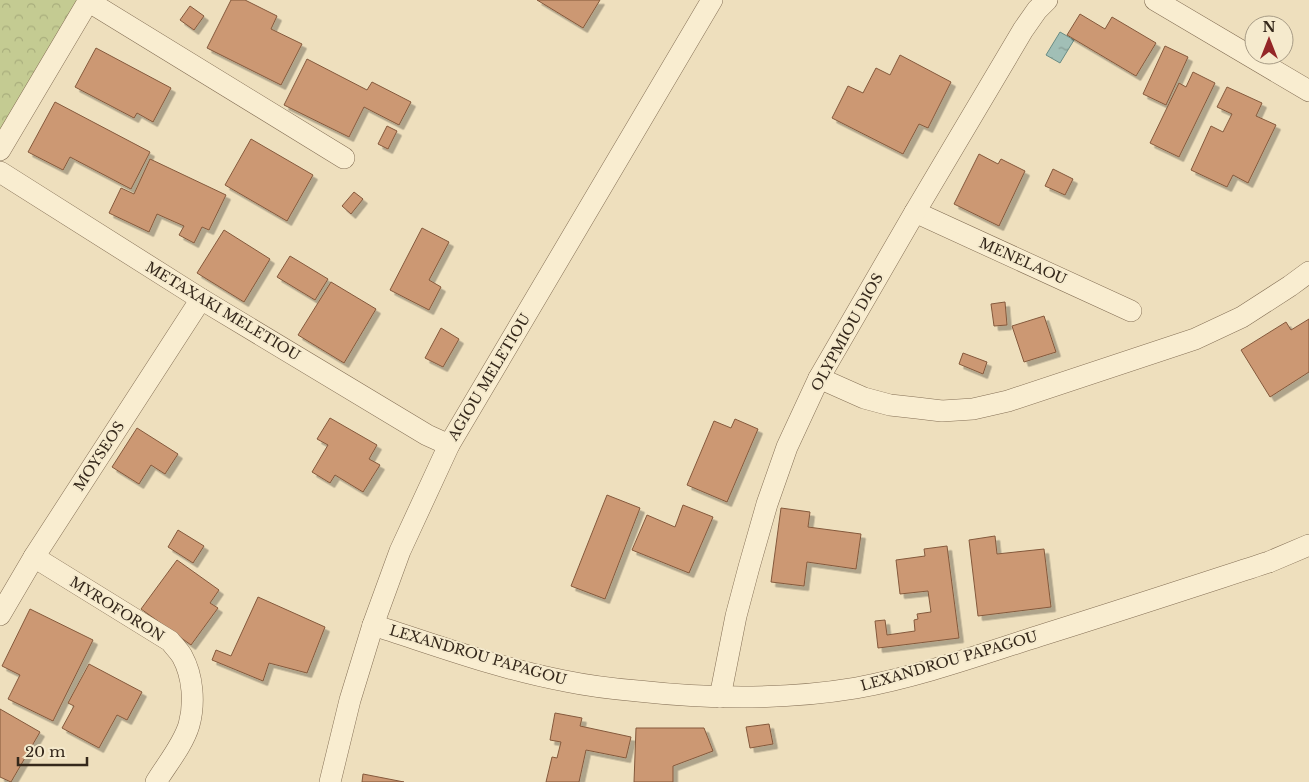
<svg xmlns="http://www.w3.org/2000/svg" width="1309" height="782" font-family="'Libre Baskerville',serif">
	<style>
		.forest { fill: url(#forest-crowns) }
		.water { fill: url(#water-ripples); stroke: #698c84 }
		.building { fill: #cc9873; stroke: #84593c; filter: url(#shadow) }
		.lines { fill: none; stroke-linecap: round; stroke-linejoin: round }
		.minor-casing { stroke: #857056; stroke-width: 22 }
		.minor { stroke: #f9edd0; stroke-width: 21 }
		.labels { text-anchor: middle; stroke-width: 4; stroke-linejoin: round; paint-order: stroke }
		.street-label { font-size: 14px; fill: #35281b; stroke: #f5eacd }
	</style>
	<defs>
		<pattern id="forest-crowns" width="20" height="18" patternUnits="userSpaceOnUse" patternTransform="scale(1.25)"><rect width="20" height="18" fill="#c4cb92"/><path d="M2 6a3 3 0 1 1 6 0M12 15a3 3 0 1 1 6 0" fill="none" stroke="#a9ae7d"/></pattern>
		<pattern id="water-ripples" width="26" height="14" patternUnits="userSpaceOnUse" patternTransform="scale(1.25)"><rect width="26" height="14" fill="#a1bfb6"/><path d="M2 4q2-2 4 0t4 0M15 11q2-2 4 0t4 0" fill="none" stroke="#849b93"/></pattern>
		<filter id="shadow"><feDropShadow dx="4.5" dy="4.5" stdDeviation="0" flood-color="#0004"/></filter>
	</defs>
	<rect width="100%" height="100%" fill="#eedfbd"/>
	<path class="forest" d="M 0,0 L 87,0 L 0,138 Z"/>
	<path class="water" d="M 1060,32 L 1074,40 L 1060,63 L 1046,55 Z"/>
	<g class="building">
		<path d="M 231,0 L 245,0 L 277,16 L 271,29 L 302,44 L 281,85 L 207,48 Z"/>
		<path d="M 537,0 L 600,0 L 583,28 Z"/>
		<path d="M 190,6 L 204,16 L 194,30 L 180,20 Z"/>
		<path d="M 1080,14 L 1105,29 L 1112,17 L 1156,43 L 1136,76 L 1067,35 Z"/>
		<path d="M 1165,46 L 1188,57 L 1166,105 L 1143,94 Z"/>
		<path d="M 96,48 L 171,88 L 153,122 L 137,113 L 134,118 L 75,87 Z"/>
		<path d="M 900,55 L 951,82 L 928,128 L 919,124 L 903,154 L 832,118 L 848,86 L 863,93 L 876,68 L 890,75 Z"/>
		<path d="M 307,59 L 367,90 L 372,82 L 411,102 L 399,125 L 364,107 L 349,137 L 284,105 Z"/>
		<path d="M 1193,72 L 1215,83 L 1179,157 L 1150,143 L 1179,83 L 1186,87 Z"/>
		<path d="M 1227,87 L 1262,103 L 1256,116 L 1276,125 L 1248,183 L 1233,175 L 1227,187 L 1191,170 L 1211,126 L 1223,132 L 1232,114 L 1217,107 Z"/>
		<path d="M 55,102 L 150,152 L 131,189 L 70,157 L 63,170 L 28,152 Z"/>
		<path d="M 387,126 L 397,131 L 388,149 L 378,144 Z"/>
		<path d="M 251,139 L 313,175 L 287,221 L 225,185 Z"/>
		<path d="M 979,154 L 998,164 L 1001,159 L 1025,171 L 999,226 L 954,204 Z"/>
		<path d="M 150,159 L 226,195 L 209,230 L 202,227 L 194,243 L 179,235 L 184,226 L 157,214 L 149,232 L 109,213 L 121,188 L 134,194 Z"/>
		<path d="M 1053,169 L 1073,179 L 1065,195 L 1045,186 Z"/>
		<path d="M 354,192 L 363,199 L 351,214 L 342,206 Z"/>
		<path d="M 422,228 L 449,242 L 429,280 L 441,287 L 429,310 L 390,290 Z"/>
		<path d="M 224,230 L 270,259 L 244,302 L 197,273 Z"/>
		<path d="M 290,256 L 328,279 L 315,300 L 277,277 Z"/>
		<path d="M 331,282 L 376,309 L 344,363 L 298,335 Z"/>
		<path d="M 1005,302 L 1007,325 L 994,326 L 991,304 Z"/>
		<path d="M 1044,316 L 1056,352 L 1024,362 L 1012,326 Z"/>
		<path d="M 1309,319 L 1309,372 L 1270,397 L 1241,350 L 1286,322 L 1291,330 Z"/>
		<path d="M 441,328 L 459,339 L 443,367 L 425,358 Z"/>
		<path d="M 963,353 L 987,362 L 983,374 L 959,364 Z"/>
		<path d="M 330,418 L 377,445 L 369,459 L 380,465 L 363,492 L 335,475 L 330,483 L 312,472 L 328,445 L 317,439 Z"/>
		<path d="M 735,419 L 758,429 L 727,502 L 687,485 L 714,421 L 731,428 Z"/>
		<path d="M 137,428 L 178,454 L 165,474 L 151,465 L 139,484 L 112,467 Z"/>
		<path d="M 607,495 L 640,508 L 605,599 L 571,586 Z"/>
		<path d="M 683,505 L 713,517 L 689,573 L 632,550 L 647,515 L 675,527 Z"/>
		<path d="M 781,508 L 810,512 L 808,527 L 861,534 L 856,569 L 807,562 L 804,586 L 771,582 Z"/>
		<path d="M 178,530 L 204,546 L 193,563 L 168,547 Z"/>
		<path d="M 995,536 L 997,554 L 1044,549 L 1051,607 L 978,616 L 969,540 Z"/>
		<path d="M 947,546 L 959,638 L 878,648 L 875,621 L 885,620 L 887,635 L 915,631 L 914,620 L 918,619 L 917,614 L 931,612 L 928,591 L 900,594 L 896,560 L 925,556 L 924,549 Z"/>
		<path d="M 177,560 L 219,590 L 210,603 L 218,608 L 191,645 L 141,609 Z"/>
		<path d="M 258,597 L 325,627 L 307,673 L 269,663 L 263,681 L 212,660 L 216,650 L 231,656 Z"/>
		<path d="M 30,609 L 93,640 L 53,721 L 8,699 L 20,675 L 2,666 Z"/>
		<path d="M 89,664 L 142,692 L 127,720 L 117,715 L 99,748 L 62,728 L 74,706 L 68,703 Z"/>
		<path d="M 0,709 L 40,732 L 11,782 L 0,777 Z"/>
		<path d="M 555,713 L 582,718 L 580,726 L 631,737 L 626,758 L 586,750 L 579,782 L 546,782 L 552,757 L 557,758 L 561,742 L 550,740 Z"/>
		<path d="M 769,724 L 773,744 L 750,748 L 746,727 Z"/>
		<path d="M 636,728 L 704,728 L 713,751 L 673,766 L 673,782 L 634,782 Z"/>
		<path d="M 363,774 L 404,782 L 362,782 Z"/>
	</g>
	<g class="lines">
		<g class="minor-casing">
			<g id="minor">
				<path d="M 1155,0 L 1309,91"/>
				<path d="M 88,1 L 344,158"/>
				<path d="M 0,150 L 89,0"/>
				<path d="M 0,172 L 201,299 L 427,435 L 449,445"/>
				<path d="M 915,212 L 1131,311"/>
				<path d="M 819,378 L 864,398 L 890,405 L 917,408 L 942,411 L 973,409 L 1008,401 L 1195,339 L 1242,317 L 1290,286 L 1309,272"/>
				<path d="M 34,557 L 170,641 C 174,646 179,651 182,656 C 193,676 195,703 189,725 C 183,745 167,764 156,782"/>
				<path d="M 0,615 L 34,557 L 201,299"/>
				<path d="M 373,625 C 436,645 500,669 565,681 C 589,686 614,689 638,691 C 710,699 784,700 856,688 C 918,677 979,655 1039,636 C 1116,612 1192,587 1269,562 L 1309,545"/>
				<path d="M 720,697 L 736,616 L 749,567 L 767,504 L 787,447 L 819,378 L 915,212 L 1023,30 L 1037,10 L 1047,0"/>
				<path d="M 330,782 L 350,700 L 373,625 L 400,551 L 449,445 L 712,0"/>
			</g>
		</g>
		<use href="#minor" class="minor"/>
	</g>
	<g class="labels">
		<g class="street-label">
			<text transform="translate(1023 261) rotate(24)" y="5">MENELAOU</text>
			<text transform="translate(223 311) rotate(31)" y="5">METAXAKI MELETIOU</text>
			<text transform="translate(847 332) rotate(-61)" y="5">OLYPMIOU DIOS</text>
			<text transform="translate(489 377) rotate(-59)" y="5">AGIOU MELETIOU</text>
			<text transform="translate(99 456) rotate(-57)" y="5">MOYSEOS</text>
			<text transform="translate(117 609) rotate(32)" y="5">MYROFORON</text>
			<text transform="translate(478 655) rotate(16)" y="5">LEXANDROU PAPAGOU</text>
			<text transform="translate(949 661) rotate(-16)" y="5">LEXANDROU PAPAGOU</text>
		</g>
	</g>
	<g transform="translate(1269 40)"><circle r="24" fill="#f5eacd" stroke="#a89c86"/>
	<path d="M0-4L9 19L0 12L-9 19Z" fill="#942627"/>
	<text y="-8" font-size="14" font-weight="bold" text-anchor="middle" fill="#35281b">N</text>
	</g>
	<path d="M18 757v8h69v-8" fill="none" stroke="#35281b" stroke-width="2.5"/>
	<text x="25" y="757" font-size="15" fill="#35281b" stroke="#f5eacd" stroke-width="4" paint-order="stroke">20 m</text>
</svg>
